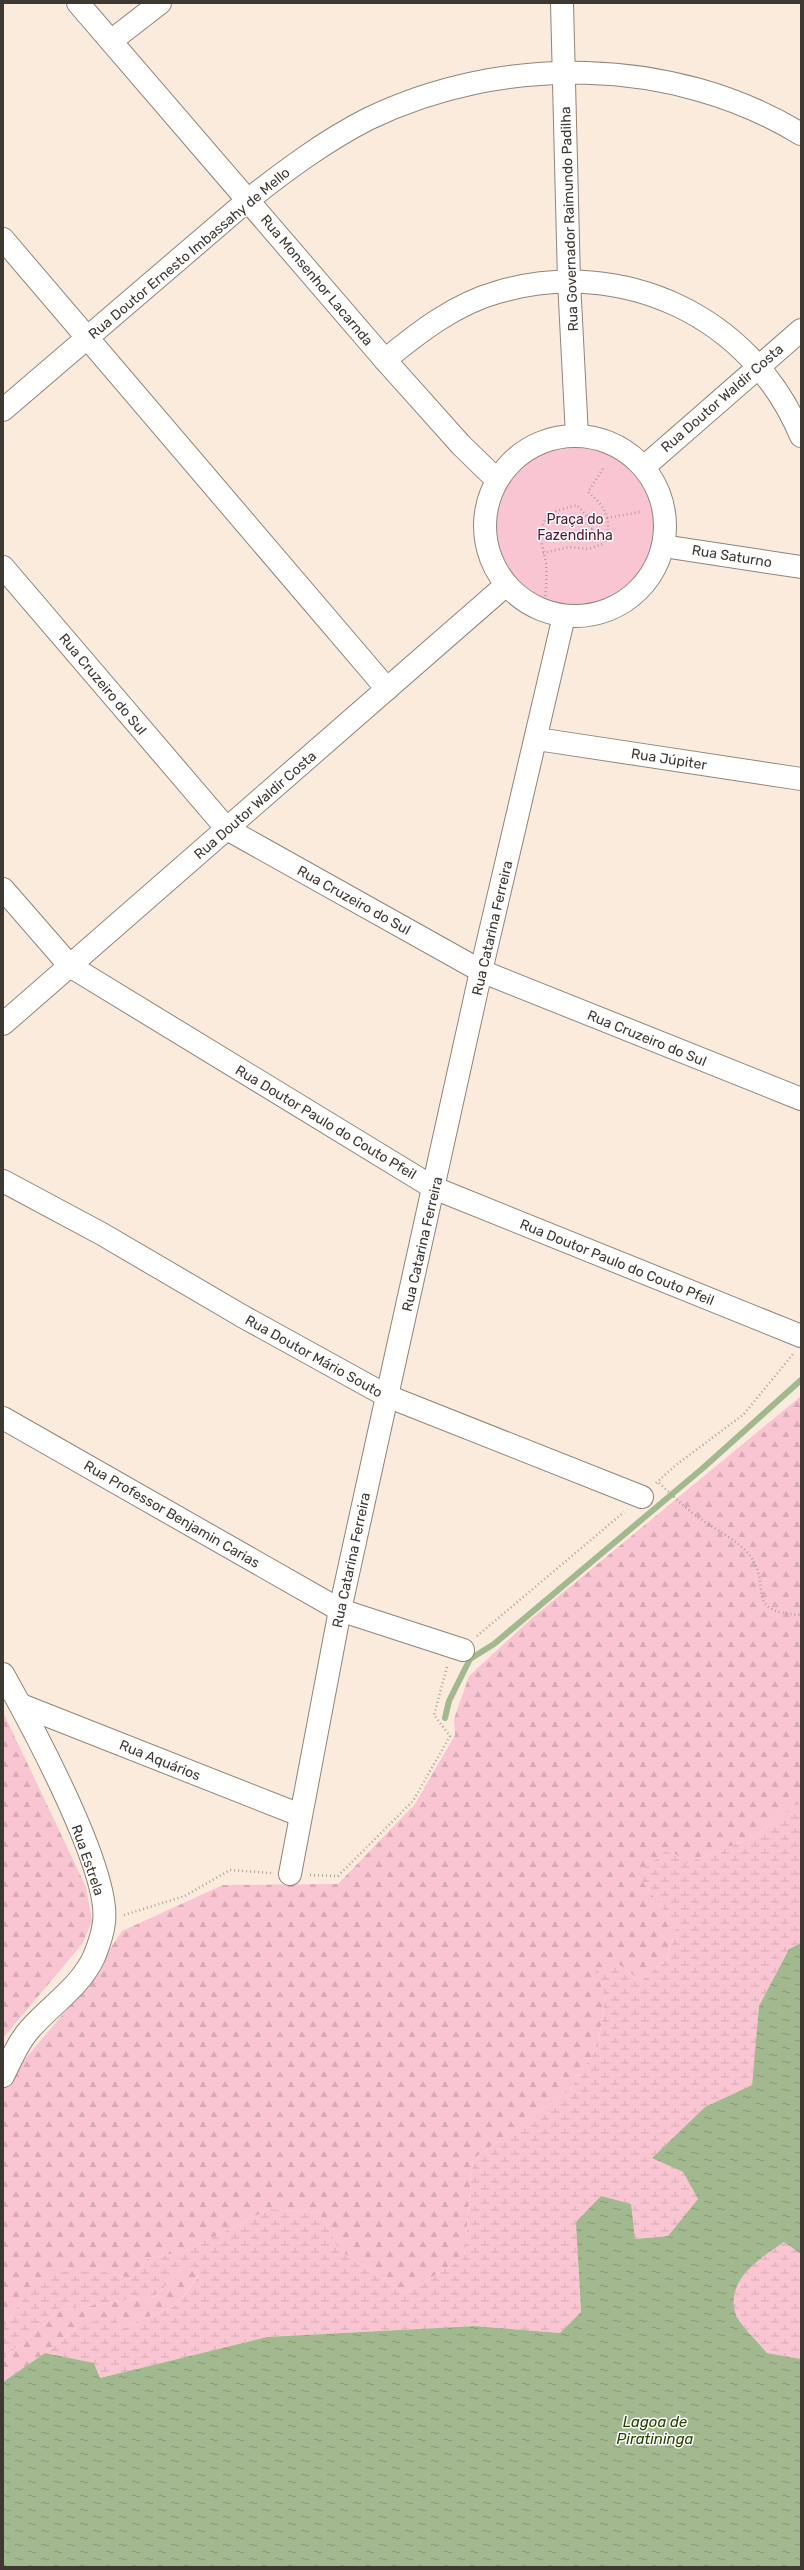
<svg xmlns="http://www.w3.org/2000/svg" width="804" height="2570" font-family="Rubik,sans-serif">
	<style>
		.forest { fill: url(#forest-firs) }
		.wetland { fill: url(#wetland-marsh) }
		.green { fill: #fac5d2 }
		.water { fill: url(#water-ripples) }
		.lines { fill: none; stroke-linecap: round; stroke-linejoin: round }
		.stream { stroke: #a2b88e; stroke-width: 6 }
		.minor-casing { stroke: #918477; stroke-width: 24 }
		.path { stroke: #ada297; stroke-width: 2.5; stroke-dasharray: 1 3; stroke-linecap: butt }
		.minor { stroke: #fff; stroke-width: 22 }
		.labels { text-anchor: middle; stroke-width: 3; stroke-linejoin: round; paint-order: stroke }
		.street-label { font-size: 14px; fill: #3e3833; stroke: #fff }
		.park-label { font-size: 14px; fill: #53152c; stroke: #fff }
		.water-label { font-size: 15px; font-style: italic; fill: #284201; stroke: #fff }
	</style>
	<defs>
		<pattern id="forest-firs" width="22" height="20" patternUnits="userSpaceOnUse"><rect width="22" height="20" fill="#fac5d2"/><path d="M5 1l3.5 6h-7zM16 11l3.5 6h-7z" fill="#d7aab5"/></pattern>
		<pattern id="wetland-marsh" width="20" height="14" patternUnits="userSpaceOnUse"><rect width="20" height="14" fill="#fac5d2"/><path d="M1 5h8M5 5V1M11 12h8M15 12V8" fill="none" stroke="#d7aab5"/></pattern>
		<pattern id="water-ripples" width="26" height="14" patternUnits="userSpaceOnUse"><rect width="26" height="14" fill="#a2b88e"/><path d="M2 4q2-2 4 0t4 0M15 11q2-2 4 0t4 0" fill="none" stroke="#859775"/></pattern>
	</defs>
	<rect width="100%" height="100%" fill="#faebdd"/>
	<g class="forest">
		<path d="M 801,1396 L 801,1801 L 754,1837 L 687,1863 L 637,1874 L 676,1927 L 667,1959 L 641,1981 L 617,1963 L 605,1996 L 598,2046 L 570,2090 L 473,2159 L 464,2258 L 405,2293 L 339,2250 L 320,2213 L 270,2209 L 185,2251 L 147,2259 L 132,2279 L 101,2271 L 21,2302 L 3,2328 L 3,2085 L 79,1995 L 122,1931 L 223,1885 L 338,1884 L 415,1804 L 455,1735 L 454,1719 L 469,1676 L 531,1619 Z"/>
		<path d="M 3,1712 L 86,1887 L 92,1921 L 83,1943 L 3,2038 Z"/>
		<path d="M 184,2266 L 199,2274 L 178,2304 L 121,2329 L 76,2328 L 45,2353 L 3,2382 L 3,2359 L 60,2310 L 156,2296 Z"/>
	</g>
	<g class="wetland">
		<path d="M 801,1801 L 801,1943 L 789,1949 L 759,2006 L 752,2085 L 705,2107 L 652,2158 L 683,2172 L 698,2199 L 668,2236 L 634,2239 L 578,2265 L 581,2312 L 560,2333 L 475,2326 L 267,2337 L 100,2378 L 94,2363 L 45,2353 L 76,2328 L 113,2315 L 121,2329 L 178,2304 L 199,2275 L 184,2266 L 156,2296 L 60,2310 L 3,2359 L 3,2328 L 21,2302 L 53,2272 L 101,2271 L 132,2279 L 147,2259 L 185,2251 L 270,2209 L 320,2213 L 339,2250 L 405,2293 L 464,2258 L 473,2159 L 570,2090 L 598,2046 L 605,1996 L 595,1971 L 617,1963 L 641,1981 L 667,1959 L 676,1927 L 637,1874 L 669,1849 L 687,1863 L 754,1837 Z"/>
		<path d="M 784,2242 L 801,2254 L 801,2359 L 767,2353 C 759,2343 740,2325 736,2315 C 724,2280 761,2258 784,2242 Z"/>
	</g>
	<circle class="green" cx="575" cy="527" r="79"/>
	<path class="water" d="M 801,1943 L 801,2254 L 784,2242 C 761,2258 724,2280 736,2315 C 740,2325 759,2343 767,2353 L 801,2359 L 801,2567 L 3,2567 L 3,2382 L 45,2353 L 94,2363 L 100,2378 L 267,2337 L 475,2326 L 560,2333 L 581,2312 L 576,2222 L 601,2196 L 631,2204 L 635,2239 L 668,2236 L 698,2199 L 683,2172 L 652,2158 L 705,2107 L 752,2085 L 759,2006 L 789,1949 Z"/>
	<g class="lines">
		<path class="stream" d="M 445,1718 L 449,1701 L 470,1659 L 494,1644 L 703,1468 L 801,1380"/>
		<g class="minor-casing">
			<g id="minor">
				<path d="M 78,3 L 385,360 L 461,445 L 497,480"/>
				<path d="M 562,3 L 569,281 L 577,436"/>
				<path d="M 111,41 L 160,3"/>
				<path d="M 3,239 L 387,689"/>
				<path d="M 385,360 C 419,332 455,304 498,292 C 623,256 751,316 801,436"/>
				<path d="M 3,410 L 248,200 C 286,170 325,141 368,119 C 502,54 673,56 801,134"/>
				<circle cx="575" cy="526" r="90"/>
				<path d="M 644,467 L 801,330"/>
				<path d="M 663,546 L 801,567"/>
				<path d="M 3,567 L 227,829 L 481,971 L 801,1099"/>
				<path d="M 537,739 L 801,779"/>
				<path d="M 3,889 L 70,966 L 434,1188 L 801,1336"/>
				<path d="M 3,1024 L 506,585"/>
				<path d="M 3,1181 L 102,1234 L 242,1316 L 387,1396 L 642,1497"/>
				<path d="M 3,1418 L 340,1610 L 463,1650"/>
				<path d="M 3,1674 C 30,1722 111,1871 104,1922 C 103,1933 98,1947 94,1957 C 80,1987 51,2005 30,2029 C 18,2042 11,2060 3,2076"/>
				<path d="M 21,1705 L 300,1815"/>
				<path d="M 290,1874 L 340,1610 L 387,1396 L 481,971 L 564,616"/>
			</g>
		</g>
		<g class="path">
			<path d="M 607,518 L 640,512"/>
			<path d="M 543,553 L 570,547 L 588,549 L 603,544 C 614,521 606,507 588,492 L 604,467"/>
			<path d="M 544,608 C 546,594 547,578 546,564 C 543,540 534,537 549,513 L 577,505 L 592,522 L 592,529 L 580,534 L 576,533"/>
			<path d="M 656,1483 L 676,1465 L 744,1414 L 793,1354"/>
			<path d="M 659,1483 C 672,1495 684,1507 698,1517 C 714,1529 734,1538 748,1553 C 775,1585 740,1612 801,1615"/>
			<path d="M 477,1636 L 624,1512"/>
			<path d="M 310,1875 L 338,1876 L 413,1801 L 450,1736 L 434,1715 L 447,1667"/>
			<path d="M 124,1915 L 185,1896 L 230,1870 L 271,1873"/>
		</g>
		<use href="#minor" class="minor"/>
	</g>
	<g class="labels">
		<g class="street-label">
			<text transform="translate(569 219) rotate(-92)" y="5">Rua Governador Raimundo Padilha</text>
			<text transform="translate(189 253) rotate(-40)" y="5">Rua Doutor Ernesto Imbassahy de Mello</text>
			<text transform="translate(317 280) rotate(50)" y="5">Rua Monsenhor Lacarnda</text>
			<text transform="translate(722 398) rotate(-41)" y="5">Rua Doutor Waldir Costa</text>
			<text transform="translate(732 556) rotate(9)" y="5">Rua Saturno</text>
			<text transform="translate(103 684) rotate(50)" y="5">Rua Cruzeiro do Sul</text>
			<text transform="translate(669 759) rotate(9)" y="5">Rua Júpiter</text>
			<text transform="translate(255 805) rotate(-41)" y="5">Rua Doutor Waldir Costa</text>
			<text transform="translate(354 900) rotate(29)" y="5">Rua Cruzeiro do Sul</text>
			<text transform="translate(492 928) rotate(-77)" y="5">Rua Catarina Ferreira</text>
			<text transform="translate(647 1038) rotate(22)" y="5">Rua Cruzeiro do Sul</text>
			<text transform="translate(326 1122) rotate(31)" y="5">Rua Doutor Paulo do Couto Pfeil</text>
			<text transform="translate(422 1244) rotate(-77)" y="5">Rua Catarina Ferreira</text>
			<text transform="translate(617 1262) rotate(22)" y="5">Rua Doutor Paulo do Couto Pfeil</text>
			<text transform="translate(314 1356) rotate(29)" y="5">Rua Doutor Mário Souto</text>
			<text transform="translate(172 1514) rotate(30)" y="5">Rua Professor Benjamin Carias</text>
			<text transform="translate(351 1560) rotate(-78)" y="5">Rua Catarina Ferreira</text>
			<text transform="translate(160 1760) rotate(22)" y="5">Rua Aquários</text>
			<text transform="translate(88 1860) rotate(71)" y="5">Rua Estrela</text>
		</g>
		<g class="park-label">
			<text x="575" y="524">Praça do<tspan x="575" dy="16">Fazendinha</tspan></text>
		</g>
		<g class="water-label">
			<text x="655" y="2427">Lagoa de<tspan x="655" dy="17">Piratininga</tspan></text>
		</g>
	</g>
	<rect width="804" height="2570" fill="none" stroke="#3e3833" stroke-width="8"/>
</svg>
